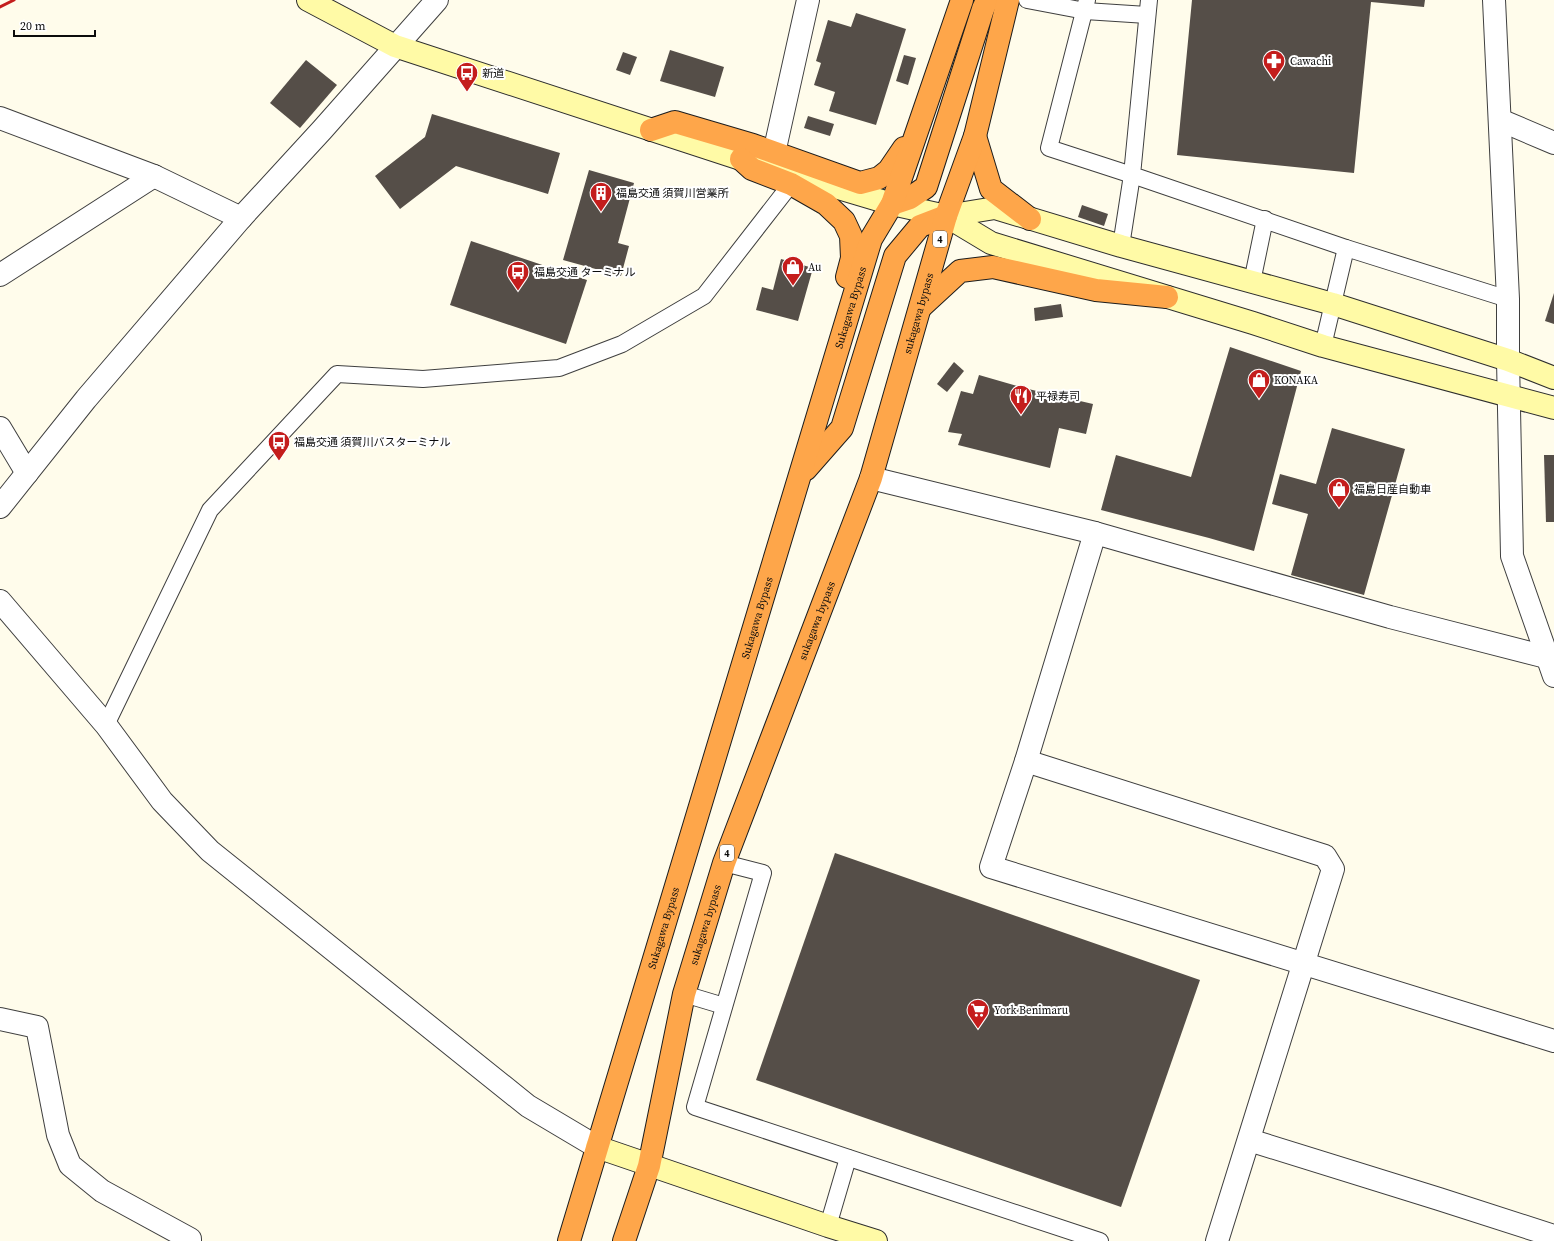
<svg xmlns="http://www.w3.org/2000/svg" width="1554" height="1241" font-family="'Source Serif 4','Noto Sans JP',serif">
	<style>
		.building { fill: #554e48 }
		.lines { fill: none; stroke-linecap: round; stroke-linejoin: round }
		.lane-casing { stroke: #3f3f3f; stroke-width: 18 }
		.street-casing { stroke: #3f3f3f; stroke-width: 24 }
		.secondary-casing { stroke: #2e2e2e; stroke-width: 24 }
		.highway-casing { stroke: #1d1d1d; stroke-width: 24 }
		.lane { stroke: #fff; stroke-width: 16 }
		.street { stroke: #fff; stroke-width: 22 }
		.secondary { stroke: #fffaa6; stroke-width: 22 }
		.highway { stroke: #fea64a; stroke-width: 22 }
		.rail { stroke: #c41d1c; stroke-width: 3 }
		.labels { text-anchor: middle; stroke-width: 4; stroke-linejoin: round; paint-order: stroke }
		.shield { fill: #fff; stroke: #555; stroke-width: 1 }
		.shield-label { font-size: 10px; font-weight: bold; fill: #0c0c0c }
		.poi-label { font-size: 11px; fill: #0c0c0c; stroke: #fff; text-anchor: start }
		.street-label { font-size: 11px; fill: #0c0c0c; stroke: #fff }
	</style>
	<rect width="100%" height="100%" fill="#fffceb"/>
	<g class="building">
		<path d="M 1192,0 L 1425,0 L 1424,7 L 1371,2 L 1354,173 L 1177,155 Z"/>
		<path d="M 856,13 L 906,29 L 876,125 L 829,111 L 835,92 L 814,85 L 821,63 L 816,61 L 828,20 L 851,27 Z"/>
		<path d="M 670,50 L 724,67 L 715,97 L 660,81 Z"/>
		<path d="M 623,52 L 637,57 L 630,75 L 616,70 Z"/>
		<path d="M 904,55 L 916,58 L 908,85 L 896,81 Z"/>
		<path d="M 306,60 L 337,85 L 300,128 L 270,103 Z"/>
		<path d="M 432,114 L 560,153 L 548,194 L 456,166 L 400,209 L 375,176 L 425,137 Z"/>
		<path d="M 808,116 L 834,124 L 830,136 L 804,128 Z"/>
		<path d="M 589,170 L 634,183 L 618,243 L 629,246 L 621,276 L 563,260 Z"/>
		<path d="M 1082,205 L 1108,214 L 1104,226 L 1078,217 Z"/>
		<path d="M 471,241 L 587,280 L 566,344 L 450,305 Z"/>
		<path d="M 781,259 L 813,268 L 798,321 L 756,310 L 762,287 L 773,290 Z"/>
		<path d="M 1554,293 L 1554,324 L 1545,321 Z"/>
		<path d="M 1061,304 L 1063,317 L 1035,321 L 1034,308 Z"/>
		<path d="M 1230,347 L 1301,371 L 1254,551 L 1209,538 L 1101,510 L 1116,455 L 1191,477 Z"/>
		<path d="M 954,362 L 964,371 L 947,392 L 937,384 Z"/>
		<path d="M 979,375 L 1024,388 L 1093,404 L 1086,434 L 1059,428 L 1050,468 L 958,445 L 962,434 L 948,432 L 961,391 L 973,394 Z"/>
		<path d="M 1332,428 L 1405,449 L 1364,595 L 1291,575 L 1308,514 L 1272,504 L 1280,474 L 1316,484 Z"/>
		<path d="M 1544,455 L 1554,455 L 1554,522 L 1546,522 Z"/>
		<path d="M 835,853 L 1200,980 L 1121,1207 L 756,1080 Z"/>
	</g>
	<g class="lines">
		<g class="lane-casing">
			<g id="lane">
				<path d="M 1027,0 L 1085,11 L 1147,15"/>
				<path d="M 1087,0 L 1049,148 L 1132,175 L 1121,246"/>
				<path d="M 1149,0 L 1132,175 L 1346,248 L 1508,299"/>
				<path d="M 1252,282 L 1265,219"/>
				<path d="M 1323,346 L 1346,248"/>
				<path d="M 106,725 L 210,510 L 337,374 L 423,379 L 559,368 L 622,344 L 704,296 L 791,184"/>
				<path d="M 724,863 L 763,873 L 695,1107 L 1100,1241"/>
				<path d="M 684,994 L 724,1006"/>
				<path d="M 828,1226 L 848,1158"/>
			</g>
		</g>
		<g class="street-casing">
			<g id="street">
				<path d="M 1494,0 L 1508,299 L 1508,360 L 1512,556 L 1554,676"/>
				<path d="M 0,118 L 154,176 L 241,218"/>
				<path d="M 1500,120 L 1554,143"/>
				<path d="M 774,153 L 808,0"/>
				<path d="M 0,275 L 154,176"/>
				<path d="M 0,428 L 27,473"/>
				<path d="M 871,478 L 1095,533 L 1390,617 L 1554,659"/>
				<path d="M 0,507 L 86,399 L 241,218 L 322,130 L 437,0"/>
				<path d="M 1095,533 L 1026,761 L 991,867 L 1554,1041"/>
				<path d="M 0,601 L 106,725 L 162,801 L 210,851 L 528,1106 L 597,1147"/>
				<path d="M 1026,761 L 1325,856 L 1333,869 L 1217,1241"/>
				<path d="M 0,1019 L 37,1027 L 58,1135 L 70,1165 L 102,1191 L 190,1239 L 190,1241"/>
				<path d="M 1249,1140 L 1439,1199 L 1554,1236"/>
			</g>
		</g>
		<g class="secondary-casing">
			<g id="secondary">
				<path d="M 308,0 L 395,46 L 741,159 L 892,204 L 946,216 L 991,243 L 1253,323 L 1323,346 L 1554,408"/>
				<path d="M 946,216 L 995,208 L 1121,246 L 1333,304 L 1508,360 L 1554,378"/>
				<path d="M 597,1147 L 828,1226 L 876,1241"/>
			</g>
		</g>
		<g class="highway-casing">
			<g id="highway">
				<path d="M 651,130 L 675,122 L 753,145 L 860,183 L 879,178 L 889,170 L 904,148"/>
				<path d="M 975,136 L 991,189 L 1030,219"/>
				<path d="M 741,159 L 752,169 L 791,184 L 826,204 L 844,221 L 851,236 L 852,258 L 847,277"/>
				<path d="M 892,204 L 910,198 L 926,187 L 983,9 L 987,0"/>
				<path d="M 922,306 L 960,271 L 993,267 L 1096,290 L 1167,297"/>
				<path d="M 806,469 L 842,428 L 895,256 L 920,226 L 946,216"/>
				<path id="s1" d="M 569,1241 L 871,239 L 892,204 L 962,0"/>
				<path id="s2" d="M 624,1241 L 649,1166 L 684,994 L 724,863 L 871,478 L 946,216 L 975,136 L 1008,0"/>
			</g>
		</g>
		<use href="#lane" class="lane"/>
		<use href="#street" class="street"/>
		<use href="#secondary" class="secondary"/>
		<use href="#highway" class="highway"/>
		<path class="rail" d="M 0,7 L 14,0"/>
	</g>
	<defs>
		<g id="pharmacy-pin" transform="scale(1.15)"><path d="M0 17L-7.5 6A9.5 9.5 0 1 1 7.5 6Z" fill="#c41d1c" stroke="#fff"/><path d="M-2-6h4v4h4v4h-4v4h-4v-4h-4v-4h4Z" fill="#fff"/></g>
		<g id="bus-pin" transform="scale(1.15)"><path d="M0 17L-7.5 6A9.5 9.5 0 1 1 7.5 6Z" fill="#c41d1c" stroke="#fff"/><path d="M-5-6H5V4H4V6H2V4H-2V6H-4V4H-5ZM-3.5-4V0h7V-4ZM-3.5 1.2v1.5H-2V1.2ZM2 1.2v1.5H3.5V1.2Z" fill="#fff"/></g>
		<g id="building-pin" transform="scale(1.15)"><path d="M0 17L-7.5 6A9.5 9.5 0 1 1 7.5 6Z" fill="#c41d1c" stroke="#fff"/><path d="M-4-6H4V6H1V3H-1V6H-4ZM-2.5-4.3h1.7v1.8h-1.7ZM.8-4.3h1.7v1.8H.8ZM-2.5-1h1.7V.8h-1.7ZM.8-1h1.7V.8H.8Z" fill="#fff"/></g>
		<g id="shop-pin" transform="scale(1.15)"><path d="M0 17L-7.5 6A9.5 9.5 0 1 1 7.5 6Z" fill="#c41d1c" stroke="#fff"/><path d="M-5-2.5h2.3a2.7 3.5 0 0 1 5.4 0H5L5.5 6h-11ZM-1.5-2.5h3a1.5 2.3 0 0 0-3 0Z" fill="#fff"/></g>
		<g id="restaurant-pin" transform="scale(1.15)"><path d="M0 17L-7.5 6A9.5 9.5 0 1 1 7.5 6Z" fill="#c41d1c" stroke="#fff"/><path d="M-5-6h1v4h1v-4h1v4h1v-4h1v5L-1.5 .5V6h-2V.5L-5-1ZM5-6V6H3V1.5H1.5Q1.5-4 5-6Z" fill="#fff"/></g>
		<g id="supermarket-pin" transform="scale(1.15)"><path d="M0 17L-7.5 6A9.5 9.5 0 1 1 7.5 6Z" fill="#c41d1c" stroke="#fff"/><path d="M-6-5.5h2.5l.6 2H6L4.5 2H-2.5L-4.4-4H-6ZM-1.5 3.2a1.3 1.3 0 1 0 .1 0ZM3 3.2a1.3 1.3 0 1 0 .1 0Z" fill="#fff"/></g>
	</defs>
	<g fill-rule="evenodd">
		<use href="#pharmacy-pin" x="1274" y="61"/>
		<use href="#bus-pin" x="467" y="73"/>
		<use href="#building-pin" x="601" y="193"/>
		<use href="#shop-pin" x="793" y="267"/>
		<use href="#bus-pin" x="518" y="272"/>
		<use href="#shop-pin" x="1259" y="380"/>
		<use href="#restaurant-pin" x="1021" y="396"/>
		<use href="#bus-pin" x="279" y="442"/>
		<use href="#shop-pin" x="1339" y="489"/>
		<use href="#supermarket-pin" x="978" y="1010"/>
	</g>
	<g class="labels">
		<g class="shield">
			<rect x="933" y="231" width="14" height="16" rx="3"/>
			<rect x="720" y="845" width="14" height="16" rx="3"/>
		</g>
		<g class="shield-label">
			<text x="940" y="243">4</text>
			<text x="727" y="857">4</text>
		</g>
		<g class="poi-label">
			<text x="1290" y="65">Cawachi</text>
			<text x="482" y="77">新道</text>
			<text x="616" y="197">福島交通 須賀川営業所</text>
			<text x="808" y="271">Au</text>
			<text x="534" y="276">福島交通 ターミナル</text>
			<text x="1274" y="384">KONAKA</text>
			<text x="1036" y="400">平禄寿司</text>
			<text x="294" y="446">福島交通 須賀川バスターミナル</text>
			<text x="1354" y="493">福島日産自動車</text>
			<text x="994" y="1014">York Benimaru</text>
		</g>
		<g class="street-label">
			<text dy="4" stroke="none"><textPath href="#s1" startOffset="975">Sukagawa Bypass</textPath></text>
			<text dy="4" stroke="none"><textPath href="#s2" startOffset="975">sukagawa bypass</textPath></text>
			<text dy="4" stroke="none"><textPath href="#s1" startOffset="651">Sukagawa Bypass</textPath></text>
			<text dy="4" stroke="none"><textPath href="#s2" startOffset="651">sukagawa bypass</textPath></text>
			<text dy="4" stroke="none"><textPath href="#s2" startOffset="327">sukagawa bypass</textPath></text>
			<text dy="4" stroke="none"><textPath href="#s1" startOffset="327">Sukagawa Bypass</textPath></text>
		</g>
	</g>
	<path d="M14 30v6h81v-6" fill="none" stroke="#0c0c0c" stroke-width="2"/>
	<text x="20" y="30" font-size="12" fill="#0c0c0c" stroke="#ffffff" stroke-width="3" paint-order="stroke">20 m</text>
</svg>
